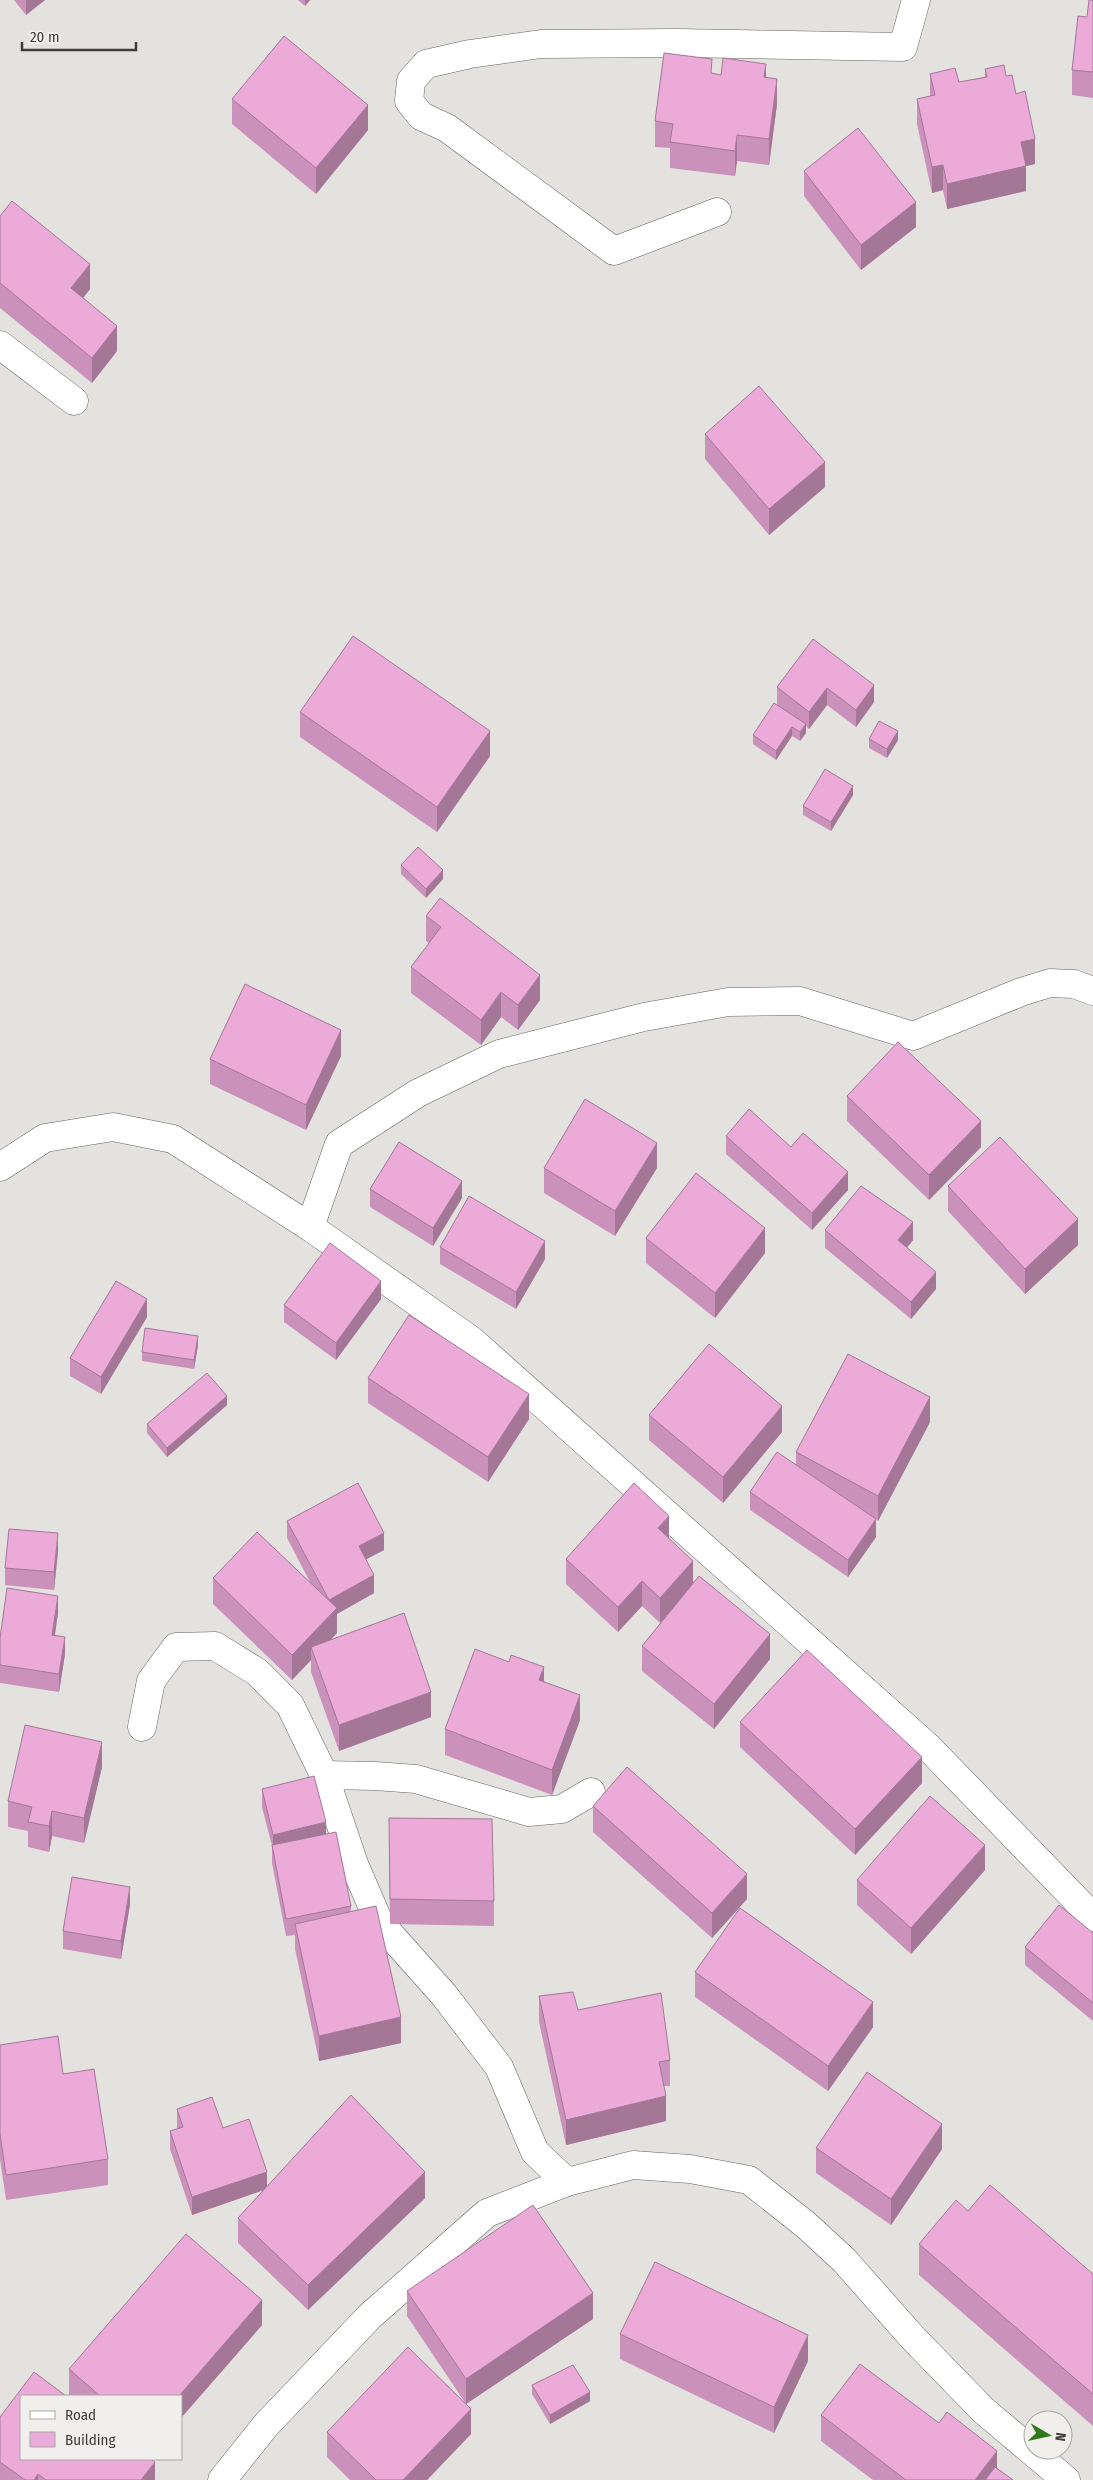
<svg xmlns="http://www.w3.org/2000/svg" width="1093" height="2480" font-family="'Fira Sans Condensed',sans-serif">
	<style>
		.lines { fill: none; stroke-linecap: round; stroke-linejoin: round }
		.minor-casing { stroke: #646360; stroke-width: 29 }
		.tertiary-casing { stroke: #646360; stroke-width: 29 }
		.minor { stroke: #fff; stroke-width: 28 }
		.tertiary { stroke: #fff; stroke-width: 28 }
		.wall { fill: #ca92ba }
		.shaded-wall { fill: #a47797 }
		.building { fill: #ebaad8; stroke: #a47797 }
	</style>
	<rect width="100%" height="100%" fill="#e4e2df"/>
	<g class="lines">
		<g class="minor-casing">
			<g id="minor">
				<path d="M 717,212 L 614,251 L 447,128 L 421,116 L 409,101 L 411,81 L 426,64 L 470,54 L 541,44 L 677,43 L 903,47 L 916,0"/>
				<path d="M 0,345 L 74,401"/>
				<path d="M 0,1167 L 45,1138 L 113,1127 L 173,1139 L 310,1227 L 471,1340 L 928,1747 L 1093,1917"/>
				<path d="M 310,1227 L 339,1144 L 418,1093 L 499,1054 L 644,1017 L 728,1002 L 800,1001 L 913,1036 L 1021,992 L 1050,983 L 1074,984 L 1093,991"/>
				<path d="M 142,1727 L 151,1681 L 176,1647 L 215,1646 L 257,1672 L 290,1705 L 324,1775 L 354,1864 L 379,1922 L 444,1995 L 499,2067 L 535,2152 L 567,2182"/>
				<path d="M 324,1775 L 375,1776 L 416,1779 L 529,1812 L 562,1809 L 591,1792"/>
			</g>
		</g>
		<g class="tertiary-casing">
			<path id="tertiary" d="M 222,2480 L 266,2425 L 370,2316 L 487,2213 L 567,2182 L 633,2165 L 690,2169 L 749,2180 L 806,2225 L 844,2260 L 913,2338 L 983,2410 L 1066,2480"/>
		</g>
		<use href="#minor" class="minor"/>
		<use href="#tertiary" class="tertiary"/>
	</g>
	<g class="wall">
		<path d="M 14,0 L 45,0 L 26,15 Z"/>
		<path d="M 298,0 L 310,0 L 305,6 Z"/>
		<path d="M 1093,0 L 1093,98 L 1072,95 L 1072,70 L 1087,17 Z"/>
		<path d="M 985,69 L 1006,76 L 1016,94 L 1035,164 L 1026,166 L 1026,191 L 947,209 L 943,190 L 932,193 L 917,124 L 917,99 L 930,96 L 930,74 L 959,82 L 985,77 Z"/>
		<path d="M 712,73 L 721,75 L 766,77 L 777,104 L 769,165 L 737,161 L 735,176 L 670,168 L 670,148 L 655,147 L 655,121 Z"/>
		<path d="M 232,99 L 368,130 L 316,194 L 232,124 Z"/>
		<path d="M 804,171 L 916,227 L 861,270 L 804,196 Z"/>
		<path d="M 0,216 L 90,289 L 83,298 L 117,351 L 92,383 L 0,308 Z"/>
		<path d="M 705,434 L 825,487 L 769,535 L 705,459 Z"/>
		<path d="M 813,639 L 874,702 L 856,727 L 827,705 L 809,729 L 806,726 L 806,733 L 800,741 L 792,736 L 776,760 L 753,744 L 753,735 L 783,709 L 777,705 L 777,687 Z"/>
		<path d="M 300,712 L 490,756 L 437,832 L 300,737 Z"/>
		<path d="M 869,739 L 898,740 L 887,758 L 869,748 Z"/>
		<path d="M 853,795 L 831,831 L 803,815 L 803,806 Z"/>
		<path d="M 401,865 L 443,879 L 426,898 L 401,874 Z"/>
		<path d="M 426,916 L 540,1000 L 518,1030 L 501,1017 L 481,1045 L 411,993 L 411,967 L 429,943 L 426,941 Z"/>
		<path d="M 341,1056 L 306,1130 L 210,1084 L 210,1059 Z"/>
		<path d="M 847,1096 L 981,1147 L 929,1200 L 847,1121 Z"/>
		<path d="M 726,1136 L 791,1147 L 848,1190 L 812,1230 L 726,1154 Z"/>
		<path d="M 544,1168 L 657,1168 L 615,1236 L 544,1193 Z"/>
		<path d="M 948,1186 L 1078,1245 L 1025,1294 L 948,1211 Z"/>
		<path d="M 370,1189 L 462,1198 L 433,1246 L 370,1207 Z"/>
		<path d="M 825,1230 L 913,1240 L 907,1248 L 936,1289 L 911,1319 L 825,1248 Z"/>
		<path d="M 646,1238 L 765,1253 L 715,1318 L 646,1263 Z"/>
		<path d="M 440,1247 L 545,1259 L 516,1309 L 440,1264 Z"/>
		<path d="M 381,1299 L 336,1360 L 284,1322 L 284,1305 Z"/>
		<path d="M 147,1317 L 101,1394 L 70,1376 L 70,1358 Z"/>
		<path d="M 198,1345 L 194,1369 L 142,1361 L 142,1352 Z"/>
		<path d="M 368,1378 L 529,1419 L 488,1482 L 368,1403 Z"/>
		<path d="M 227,1405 L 167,1457 L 147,1433 L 147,1424 Z"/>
		<path d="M 649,1415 L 782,1432 L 723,1503 L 649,1440 Z"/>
		<path d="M 930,1422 L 878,1521 L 876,1519 L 876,1537 L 848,1577 L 750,1510 L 750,1492 L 796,1465 L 796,1452 Z"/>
		<path d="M 287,1521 L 384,1550 L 366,1559 L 374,1593 L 337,1614 L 337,1633 L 330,1640 L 431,1717 L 339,1751 L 311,1672 L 311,1660 L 292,1680 L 213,1604 L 213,1578 L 310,1582 L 287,1538 Z"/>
		<path d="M 669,1538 L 693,1582 L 770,1659 L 714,1729 L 642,1671 L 642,1646 L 667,1615 L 660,1623 L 642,1606 L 618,1632 L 566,1584 L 566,1559 Z"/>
		<path d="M 58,1551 L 54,1590 L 5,1585 L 5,1568 Z"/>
		<path d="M 58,1613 L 55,1635 L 65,1654 L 59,1692 L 0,1683 L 0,1638 Z"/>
		<path d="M 544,1681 L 580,1720 L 552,1795 L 445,1755 L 445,1729 Z"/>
		<path d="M 740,1722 L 922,1783 L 855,1855 L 740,1747 Z"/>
		<path d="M 102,1767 L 84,1843 L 52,1836 L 49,1852 L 28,1847 L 28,1831 L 8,1827 L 8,1801 Z"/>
		<path d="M 262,1789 L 326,1834 L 351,1906 L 351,1911 L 401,2043 L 319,2061 L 295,1949 L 295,1935 L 286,1936 L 272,1863 L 272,1846 L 262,1807 Z"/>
		<path d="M 593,1806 L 747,1899 L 712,1938 L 593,1832 Z"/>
		<path d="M 389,1843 L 494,1901 L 494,1926 L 390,1924 Z"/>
		<path d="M 985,1870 L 911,1954 L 857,1905 L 857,1880 Z"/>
		<path d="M 130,1904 L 121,1959 L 63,1949 L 63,1931 Z"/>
		<path d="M 1093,1933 L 1093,2021 L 1025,1965 L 1025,1947 Z"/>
		<path d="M 695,1972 L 873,2027 L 828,2091 L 695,1997 Z"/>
		<path d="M 539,1996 L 578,2010 L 670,2060 L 670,2086 L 664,2086 L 666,2121 L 566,2145 L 539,2022 Z"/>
		<path d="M 0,2045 L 108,2159 L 108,2185 L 6,2200 L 0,2159 Z"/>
		<path d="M 177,2109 L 223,2128 L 267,2186 L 425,2198 L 308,2310 L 238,2243 L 238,2218 L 263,2190 L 192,2215 L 170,2149 L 170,2131 L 177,2129 Z"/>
		<path d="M 816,2148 L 942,2149 L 891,2225 L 816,2173 Z"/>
		<path d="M 968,2211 L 1093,2274 L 1093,2426 L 919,2275 L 919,2244 Z"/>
		<path d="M 407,2291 L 593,2319 L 466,2404 L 407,2316 Z"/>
		<path d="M 262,2325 L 181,2418 L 181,2396 L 71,2396 L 69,2395 L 69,2369 Z"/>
		<path d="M 620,2334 L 808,2361 L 774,2433 L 620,2359 Z"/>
		<path d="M 532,2385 L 590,2401 L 550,2424 L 532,2394 Z"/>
		<path d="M 821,2415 L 997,2468 L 1013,2480 L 873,2480 L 821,2441 Z"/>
		<path d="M 0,2417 L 155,2480 L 0,2480 Z"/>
		<path d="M 327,2432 L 471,2434 L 427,2480 L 350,2480 L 327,2457 Z"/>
	</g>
	<g class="shaded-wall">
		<path d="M 26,0 L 45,0 L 26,15 Z"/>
		<path d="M 305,0 L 310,0 L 305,6 Z"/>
		<path d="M 766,64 L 766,90 L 764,77 Z"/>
		<path d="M 777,79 L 777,104 L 769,165 L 769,139 Z"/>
		<path d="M 368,105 L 368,130 L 316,194 L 316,168 Z"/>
		<path d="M 737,135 L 737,161 L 735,176 L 735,151 Z"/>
		<path d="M 1035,139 L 1035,164 L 1026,166 L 1026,191 L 947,209 L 947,184 L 1021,142 Z"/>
		<path d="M 943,165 L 943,190 L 932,193 L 932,167 Z"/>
		<path d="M 916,202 L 916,227 L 861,270 L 861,245 Z"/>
		<path d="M 90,264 L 90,289 L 71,313 L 71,288 Z"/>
		<path d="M 117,326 L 117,351 L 92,383 L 92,358 Z"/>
		<path d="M 825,462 L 825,487 L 769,535 L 769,509 Z"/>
		<path d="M 874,685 L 874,702 L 856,727 L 856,710 Z"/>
		<path d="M 827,688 L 827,705 L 809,729 L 809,712 Z"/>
		<path d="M 806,724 L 806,733 L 800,741 L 800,732 Z"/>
		<path d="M 792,727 L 792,736 L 776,760 L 776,751 Z"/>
		<path d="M 490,731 L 490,756 L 437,832 L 437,807 Z"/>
		<path d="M 898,731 L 898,740 L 887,758 L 887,749 Z"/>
		<path d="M 853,786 L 853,795 L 831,831 L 831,822 Z"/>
		<path d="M 443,870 L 443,879 L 426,898 L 426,889 Z"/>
		<path d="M 540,975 L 540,1000 L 518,1030 L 518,1005 Z"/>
		<path d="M 501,992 L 501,1017 L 481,1045 L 481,1020 Z"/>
		<path d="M 341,1030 L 341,1056 L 306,1130 L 306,1105 Z"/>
		<path d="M 981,1121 L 981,1147 L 929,1200 L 929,1175 Z"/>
		<path d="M 657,1143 L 657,1168 L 615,1236 L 615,1211 Z"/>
		<path d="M 848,1172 L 848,1190 L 812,1230 L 812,1213 Z"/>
		<path d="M 462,1181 L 462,1198 L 433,1246 L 433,1228 Z"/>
		<path d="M 1078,1219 L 1078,1245 L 1025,1294 L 1025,1269 Z"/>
		<path d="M 913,1222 L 913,1240 L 898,1258 L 898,1240 Z"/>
		<path d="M 765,1228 L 765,1253 L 715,1318 L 715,1293 Z"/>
		<path d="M 545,1241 L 545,1259 L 516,1309 L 516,1292 Z"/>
		<path d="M 936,1272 L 936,1289 L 911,1319 L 911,1302 Z"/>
		<path d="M 381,1281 L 381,1299 L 336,1360 L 336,1343 Z"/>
		<path d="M 147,1299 L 147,1317 L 101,1394 L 101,1377 Z"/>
		<path d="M 198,1336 L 198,1345 L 194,1369 L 194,1360 Z"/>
		<path d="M 529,1394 L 529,1419 L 488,1482 L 488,1457 Z"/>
		<path d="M 227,1396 L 227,1405 L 167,1457 L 167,1448 Z"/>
		<path d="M 930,1397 L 930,1422 L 878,1521 L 878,1496 Z"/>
		<path d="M 782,1406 L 782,1432 L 723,1503 L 723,1477 Z"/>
		<path d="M 669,1516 L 669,1541 L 658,1528 Z"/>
		<path d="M 876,1519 L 876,1537 L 848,1577 L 848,1560 Z"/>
		<path d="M 58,1533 L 58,1551 L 54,1590 L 54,1572 Z"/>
		<path d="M 384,1533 L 384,1550 L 359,1563 L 359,1546 Z"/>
		<path d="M 693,1561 L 693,1586 L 660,1623 L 660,1598 Z"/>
		<path d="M 374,1575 L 374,1593 L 337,1614 L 337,1633 L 315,1656 L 311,1647 L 311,1660 L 292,1680 L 292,1655 L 329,1600 Z"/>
		<path d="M 642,1581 L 642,1606 L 618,1632 L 618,1607 Z"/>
		<path d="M 58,1596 L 58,1613 L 52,1652 L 52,1635 Z"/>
		<path d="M 770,1634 L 770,1659 L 714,1729 L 714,1704 Z"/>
		<path d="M 65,1637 L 65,1654 L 59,1692 L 59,1674 Z"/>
		<path d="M 544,1667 L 544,1692 L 539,1680 Z"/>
		<path d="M 431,1692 L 431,1717 L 339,1751 L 339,1725 Z"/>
		<path d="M 580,1695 L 580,1720 L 552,1795 L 552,1770 Z"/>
		<path d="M 102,1742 L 102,1767 L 84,1843 L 84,1818 Z"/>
		<path d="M 922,1757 L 922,1783 L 855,1855 L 855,1829 Z"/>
		<path d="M 52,1811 L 52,1836 L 49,1852 L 49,1826 Z"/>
		<path d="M 326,1822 L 326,1839 L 273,1853 L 273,1835 Z"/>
		<path d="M 985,1845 L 985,1870 L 911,1954 L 911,1928 Z"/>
		<path d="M 747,1874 L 747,1899 L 712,1938 L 712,1913 Z"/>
		<path d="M 130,1887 L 130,1904 L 121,1959 L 121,1941 Z"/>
		<path d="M 873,2002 L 873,2027 L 828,2091 L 828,2066 Z"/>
		<path d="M 401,2017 L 401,2043 L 319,2061 L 319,2036 Z"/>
		<path d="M 666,2096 L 666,2121 L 566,2145 L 566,2120 Z"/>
		<path d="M 942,2124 L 942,2149 L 891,2225 L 891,2199 Z"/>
		<path d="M 267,2172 L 267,2189 L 192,2215 L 192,2197 Z"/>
		<path d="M 425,2172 L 425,2198 L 308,2310 L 308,2285 Z"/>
		<path d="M 593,2293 L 593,2319 L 466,2404 L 466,2379 Z"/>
		<path d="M 262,2300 L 262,2325 L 181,2418 L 181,2396 L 179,2396 Z"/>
		<path d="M 808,2335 L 808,2361 L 774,2433 L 774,2407 Z"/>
		<path d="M 590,2392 L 590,2401 L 550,2424 L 550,2415 Z"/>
		<path d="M 471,2409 L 471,2434 L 427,2480 L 403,2480 Z"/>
		<path d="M 997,2451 L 997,2476 L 994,2480 L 975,2480 Z"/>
		<path d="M 155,2462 L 155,2480 L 141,2480 Z"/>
		<path d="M 38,2474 L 38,2480 L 34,2480 Z"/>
	</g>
	<g class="building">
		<path d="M 1089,0 L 1093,0 L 1093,72 L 1072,70 L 1078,16 L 1087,17 Z"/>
		<path d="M 284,36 L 368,105 L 316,168 L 232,99 Z"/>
		<path d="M 664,53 L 712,59 L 711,73 L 721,75 L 723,58 L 766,64 L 764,77 L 777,79 L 769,139 L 737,135 L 735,151 L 670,142 L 673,124 L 655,121 Z"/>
		<path d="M 1004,65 L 1006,76 L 1012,75 L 1016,94 L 1025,91 L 1035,139 L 1021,142 L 1026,166 L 947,184 L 943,165 L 932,167 L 917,99 L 935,95 L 930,74 L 955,68 L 959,82 L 987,77 L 985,69 Z"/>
		<path d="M 858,128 L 916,202 L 861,245 L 804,171 Z"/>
		<path d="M 12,201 L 90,264 L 71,288 L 117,326 L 92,358 L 0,283 L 0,216 Z"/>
		<path d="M 759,386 L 825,462 L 769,509 L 705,434 Z"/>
		<path d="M 353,636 L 490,731 L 437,807 L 300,712 Z"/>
		<path d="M 813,639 L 874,685 L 856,710 L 827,688 L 809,712 L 777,687 Z"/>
		<path d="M 774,703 L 806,724 L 800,732 L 792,727 L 776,751 L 753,735 Z"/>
		<path d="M 879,721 L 898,731 L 887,749 L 869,739 Z"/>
		<path d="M 825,769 L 853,786 L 831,822 L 803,806 Z"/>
		<path d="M 418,847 L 443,870 L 426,889 L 401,865 Z"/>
		<path d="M 440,898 L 540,975 L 518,1005 L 501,992 L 481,1020 L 411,967 L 441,927 L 426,916 Z"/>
		<path d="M 245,984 L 341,1030 L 306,1105 L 210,1059 Z"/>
		<path d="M 898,1042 L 981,1121 L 929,1175 L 847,1096 Z"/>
		<path d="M 585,1099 L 657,1143 L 615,1211 L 544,1168 Z"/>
		<path d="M 749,1109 L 791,1147 L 803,1133 L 848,1172 L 812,1213 L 726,1136 Z"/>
		<path d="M 1000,1137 L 1078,1219 L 1025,1269 L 948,1186 Z"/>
		<path d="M 399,1142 L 462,1181 L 433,1228 L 370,1189 Z"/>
		<path d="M 696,1173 L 765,1228 L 715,1293 L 646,1238 Z"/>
		<path d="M 861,1186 L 913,1222 L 898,1240 L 936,1272 L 911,1302 L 825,1230 Z"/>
		<path d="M 469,1196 L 545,1241 L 516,1292 L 440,1247 Z"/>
		<path d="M 330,1243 L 381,1281 L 336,1343 L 284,1305 Z"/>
		<path d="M 116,1281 L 147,1299 L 101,1377 L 70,1358 Z"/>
		<path d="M 409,1315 L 529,1394 L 488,1457 L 368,1378 Z"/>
		<path d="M 145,1328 L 198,1336 L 194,1360 L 142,1352 Z"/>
		<path d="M 709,1344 L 782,1406 L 723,1477 L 649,1415 Z"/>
		<path d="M 848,1354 L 930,1397 L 878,1496 L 796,1452 Z"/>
		<path d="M 207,1373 L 227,1396 L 167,1448 L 147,1424 Z"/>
		<path d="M 777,1452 L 876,1519 L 848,1560 L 750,1492 Z"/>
		<path d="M 358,1483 L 384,1533 L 359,1546 L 374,1575 L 329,1600 L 287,1521 Z"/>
		<path d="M 634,1483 L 669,1516 L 658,1528 L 693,1561 L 660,1598 L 642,1581 L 618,1607 L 566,1559 Z"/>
		<path d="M 9,1529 L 58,1533 L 54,1572 L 5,1568 Z"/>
		<path d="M 257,1532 L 337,1608 L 292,1655 L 213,1578 Z"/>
		<path d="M 699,1576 L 770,1634 L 714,1704 L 642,1646 Z"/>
		<path d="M 7,1588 L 58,1596 L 52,1635 L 65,1637 L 59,1674 L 0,1665 L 0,1638 Z"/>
		<path d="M 404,1613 L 431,1692 L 339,1725 L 311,1647 Z"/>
		<path d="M 475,1649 L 509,1662 L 511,1655 L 544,1667 L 539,1680 L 580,1695 L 552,1770 L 445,1729 Z"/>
		<path d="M 807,1650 L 922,1757 L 855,1829 L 740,1722 Z"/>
		<path d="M 25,1725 L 102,1742 L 84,1818 L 52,1811 L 49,1826 L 28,1822 L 32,1807 L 8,1801 Z"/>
		<path d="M 627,1767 L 747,1874 L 712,1913 L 593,1806 Z"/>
		<path d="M 314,1776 L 326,1822 L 273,1835 L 262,1789 Z"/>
		<path d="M 930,1796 L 985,1845 L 911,1928 L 857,1880 Z"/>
		<path d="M 389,1818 L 492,1819 L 494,1901 L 390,1899 Z"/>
		<path d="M 336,1832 L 351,1906 L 286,1919 L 272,1845 Z"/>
		<path d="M 72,1877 L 130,1887 L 121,1941 L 63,1931 Z"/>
		<path d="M 1059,1905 L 1093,1933 L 1093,2003 L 1025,1947 Z"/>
		<path d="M 376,1906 L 401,2017 L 319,2036 L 295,1924 Z"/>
		<path d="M 740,1908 L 873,2002 L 828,2066 L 695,1972 Z"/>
		<path d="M 573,1992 L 578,2010 L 661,1993 L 670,2060 L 659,2062 L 666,2096 L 566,2120 L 539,1996 Z"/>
		<path d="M 58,2036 L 63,2074 L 94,2069 L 108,2159 L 6,2175 L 0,2134 L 0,2045 Z"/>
		<path d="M 867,2072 L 942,2124 L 891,2199 L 816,2148 Z"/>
		<path d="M 351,2095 L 425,2172 L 308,2285 L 238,2218 Z"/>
		<path d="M 212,2097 L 223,2128 L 249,2119 L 267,2172 L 192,2197 L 170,2131 L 183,2127 L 177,2109 Z"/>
		<path d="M 990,2185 L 1093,2274 L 1093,2394 L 919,2244 L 956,2200 L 968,2211 Z"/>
		<path d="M 533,2205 L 593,2293 L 466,2379 L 407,2291 Z"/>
		<path d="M 186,2234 L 262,2300 L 179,2396 L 100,2396 L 69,2369 Z"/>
		<path d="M 655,2262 L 808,2335 L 774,2407 L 620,2334 Z"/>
		<path d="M 408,2347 L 471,2409 L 403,2480 L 376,2480 L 327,2432 Z"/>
		<path d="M 860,2364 L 939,2423 L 947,2412 L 997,2451 L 975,2480 L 906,2480 L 821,2415 Z"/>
		<path d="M 573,2365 L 590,2392 L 550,2415 L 532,2385 Z"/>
		<path d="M 34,2372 L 66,2396 L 21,2396 L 21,2459 L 150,2459 L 155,2462 L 141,2480 L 46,2480 L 38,2474 L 34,2480 L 25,2480 L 0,2462 L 0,2417 Z"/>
		<path d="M 995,2467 L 1013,2480 L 985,2480 Z"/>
	</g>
	<rect x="20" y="2395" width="162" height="65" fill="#f1efec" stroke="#a9a7a5"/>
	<rect x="30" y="2411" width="25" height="8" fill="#ffffff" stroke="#a9a7a5"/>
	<text x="65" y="2420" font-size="15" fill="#3d3c3b">Road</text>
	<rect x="30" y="2432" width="25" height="15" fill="#ebaad8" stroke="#a9a7a5"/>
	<text x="65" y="2445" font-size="15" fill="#3d3c3b">Building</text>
	<g transform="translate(1048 2435) rotate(99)"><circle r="24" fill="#f1efec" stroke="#a9a7a5"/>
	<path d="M0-4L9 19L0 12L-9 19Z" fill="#2f781c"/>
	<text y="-8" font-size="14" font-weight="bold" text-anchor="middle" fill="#3d3c3b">N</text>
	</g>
	<path d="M22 42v8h114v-8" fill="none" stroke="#3d3c3b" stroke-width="2.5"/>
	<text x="30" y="42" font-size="15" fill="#3d3c3b" stroke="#f1efec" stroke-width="4" paint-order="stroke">20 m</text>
</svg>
